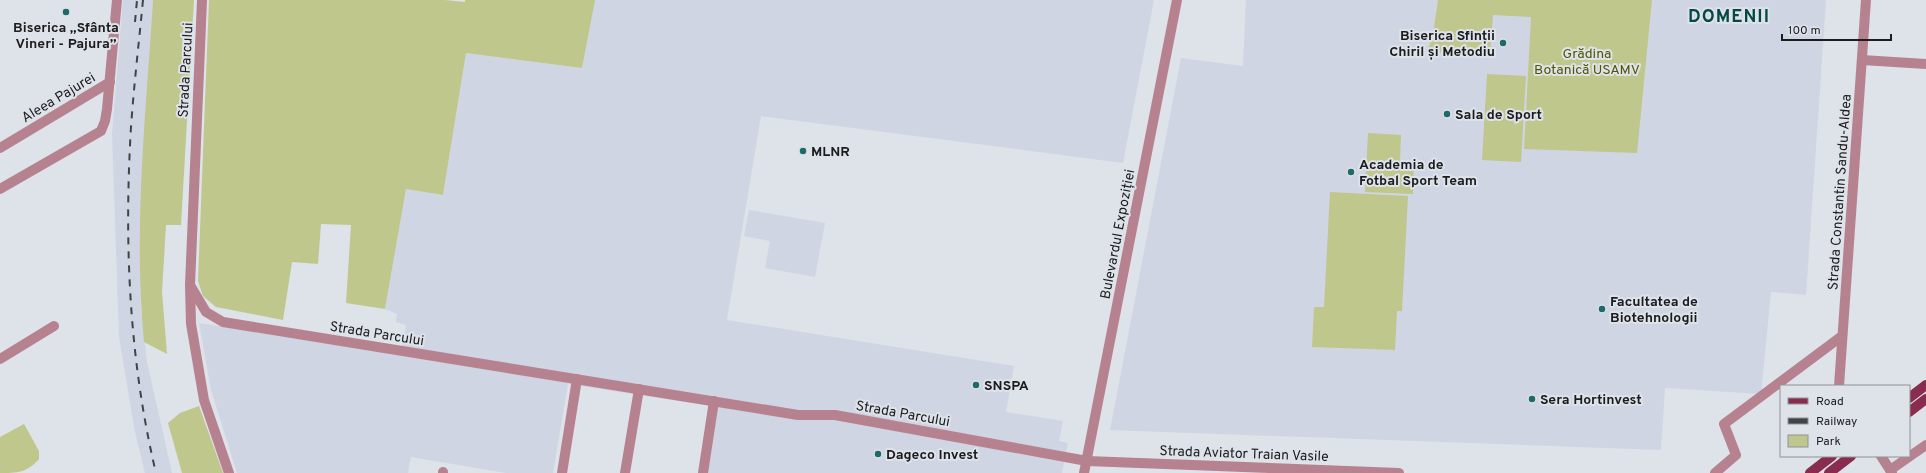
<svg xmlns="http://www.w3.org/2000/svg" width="1926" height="473" font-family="Overpass,sans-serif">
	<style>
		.built { fill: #cfd5e3 }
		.green { fill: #c0c78c }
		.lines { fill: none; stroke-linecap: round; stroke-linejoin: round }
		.minor { stroke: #b7828f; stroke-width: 10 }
		.major { stroke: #892c4d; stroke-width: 10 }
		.rail { stroke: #424346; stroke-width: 2; stroke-dasharray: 7 7; stroke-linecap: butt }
		.poi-dot { fill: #1d6a68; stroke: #dee2e9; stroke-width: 1.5 }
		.labels { text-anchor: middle; stroke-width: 4; stroke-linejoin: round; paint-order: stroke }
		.poi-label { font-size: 14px; font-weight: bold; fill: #1b1c1e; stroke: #dee2e9; text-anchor: start }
		.park-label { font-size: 14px; fill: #4f5500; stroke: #dee2e9 }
		.street-label { font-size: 14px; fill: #1b1c1e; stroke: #dee2e9 }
		.district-label { font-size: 18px; font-weight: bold; letter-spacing: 1px; fill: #054846; stroke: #dee2e9 }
	</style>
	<rect width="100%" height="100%" fill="#dee2e9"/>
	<g class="built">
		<path d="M 123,0 L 153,0 L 140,223 L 141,309 L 147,362 L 172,473 L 145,473 L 135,432 L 119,337 L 112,134 Z"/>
		<path d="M 594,0 L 1154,0 L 1123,163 L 761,116 L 727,320 L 1014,366 L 1006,412 L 1063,421 L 1059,441 L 1068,443 L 1062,473 L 700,473 L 711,406 L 568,384 L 553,473 L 506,473 L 411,457 L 408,473 L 237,473 L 211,390 L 199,323 L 401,355 L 406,325 L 396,322 L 397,314 L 385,309 L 406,189 L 443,195 L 466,53 L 582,68 Z"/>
		<path d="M 1246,0 L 1826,0 L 1806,295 L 1771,292 L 1761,394 L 1665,388 L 1661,450 L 1110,430 L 1181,58 L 1243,66 Z"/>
		<path d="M 749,210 L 825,223 L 815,277 L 765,268 L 770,241 L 744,236 Z"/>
	</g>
	<g class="green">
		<path d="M 153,0 L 194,0 L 181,225 L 166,225 L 162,292 L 167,354 L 144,342 C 133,228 146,113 153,0 Z"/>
		<path d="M 209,0 L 445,0 L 465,2 L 465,0 L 595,0 L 582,68 L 466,53 L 443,195 L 406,189 L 385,309 L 346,303 L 351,225 L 321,224 L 318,264 L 292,262 L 283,320 L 216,307 L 203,296 L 198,281 Z"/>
		<path d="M 1438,0 L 1652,0 L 1637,153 L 1524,149 L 1531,17 L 1493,15 L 1490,54 L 1427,52 L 1433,34 Z"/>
		<path d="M 1487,74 L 1526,76 L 1521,162 L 1482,160 Z"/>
		<path d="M 1368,133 L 1401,135 L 1400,161 L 1414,162 L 1413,194 L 1365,192 Z"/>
		<path d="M 1330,192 L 1408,196 L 1402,311 L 1397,311 L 1395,350 L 1312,347 L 1314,307 L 1324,307 Z"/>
		<path d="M 199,406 L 223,473 L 182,473 L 168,423 L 180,413 Z"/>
		<path d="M 24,424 L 39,451 L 39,459 C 27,473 17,473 0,473 L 0,437 Z"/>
	</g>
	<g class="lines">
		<g class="minor">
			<path d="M 202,0 L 190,285 L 191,324 L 204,400 L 229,473"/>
			<path d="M 1862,60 L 1926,64"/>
			<path d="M 0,148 L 110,82"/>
			<path d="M 0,189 L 101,131 L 105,121 L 107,109 L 117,0"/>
			<path d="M 190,285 L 206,312 L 223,322 L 798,415 L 835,415 L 1087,461 L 1399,473"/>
			<path d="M 0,359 L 54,326"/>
			<path d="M 1839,386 L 1866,0"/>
			<path d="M 1881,456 L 1892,473"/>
			<path d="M 1890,470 L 1926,445"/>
			<path d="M 443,473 L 443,472"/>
			<path d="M 562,473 L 577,379"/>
			<path d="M 625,473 L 639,389"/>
			<path d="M 703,473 L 714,401"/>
			<path d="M 1084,473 L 1177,0"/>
			<path d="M 1715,473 L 1736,455 L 1724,424 L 1842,336"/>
		</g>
		<g class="major">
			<path d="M 1909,398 L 1926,385"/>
			<path d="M 1909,412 L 1926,399"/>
			<path d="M 1810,473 L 1832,456"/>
			<path d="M 1829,473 L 1851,456"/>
		</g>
		<g class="rail">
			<path d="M 143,0 C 139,42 134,84 131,127 C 124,243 129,360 156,473"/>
			<path d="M 135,22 L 137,0"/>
		</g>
	</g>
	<g class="poi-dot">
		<circle cx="66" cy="12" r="4"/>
		<circle cx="1503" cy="43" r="4"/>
		<circle cx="1447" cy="114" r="4"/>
		<circle cx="803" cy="151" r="4"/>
		<circle cx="1351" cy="172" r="4"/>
		<circle cx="1602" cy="309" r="4"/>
		<circle cx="976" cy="385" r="4"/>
		<circle cx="1532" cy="399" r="4"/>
		<circle cx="878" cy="454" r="4"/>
	</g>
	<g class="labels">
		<g class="poi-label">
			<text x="66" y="32" text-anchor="middle">Biserica „Sfânta<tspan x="66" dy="16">Vineri - Pajura”</tspan></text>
			<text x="1495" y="40" text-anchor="end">Biserica Sfinții<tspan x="1495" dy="16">Chiril și Metodiu</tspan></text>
			<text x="1455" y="119">Sala de Sport</text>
			<text x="811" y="156">MLNR</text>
			<text x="1359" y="169">Academia de<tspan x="1359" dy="16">Fotbal Sport Team</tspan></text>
			<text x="1610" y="306">Facultatea de<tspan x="1610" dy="16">Biotehnologii</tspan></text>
			<text x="984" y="390">SNSPA</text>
			<text x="1540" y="404">Sera Hortinvest</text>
			<text x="886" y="459">Dageco Invest</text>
		</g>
		<g class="park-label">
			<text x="1587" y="58">Grădina<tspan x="1587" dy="16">Botanică USAMV</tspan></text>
		</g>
		<g class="street-label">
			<text transform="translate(185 70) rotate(-87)" y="5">Strada Parcului</text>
			<text transform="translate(58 97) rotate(-31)" y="5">Aleea Pajurei</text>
			<text transform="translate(1839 192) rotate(-86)" y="5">Strada Constantin Sandu-Aldea</text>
			<text transform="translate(1117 234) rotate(-79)" y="5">Bulevardul Expoziției</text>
			<text transform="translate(377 333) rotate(9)" y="5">Strada Parcului</text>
			<text transform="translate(903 413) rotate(10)" y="5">Strada Parcului</text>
			<text transform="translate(1244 453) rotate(2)" y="5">Strada Aviator Traian Vasile</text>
		</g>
		<g class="district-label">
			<text x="1729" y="22">DOMENII</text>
		</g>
	</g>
	<rect x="1780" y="385" width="130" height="72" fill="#dee2e9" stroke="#909398"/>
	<rect x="1788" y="398" width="20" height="6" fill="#892c4d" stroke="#909398"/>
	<text x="1816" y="405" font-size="12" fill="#1b1c1e">Road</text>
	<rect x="1788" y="418" width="20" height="6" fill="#424346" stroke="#909398"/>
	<text x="1816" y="425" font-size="12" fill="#1b1c1e">Railway</text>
	<rect x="1788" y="435" width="20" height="12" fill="#c0c78c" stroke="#909398"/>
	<text x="1816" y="445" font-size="12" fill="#1b1c1e">Park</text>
	<path d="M1782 34v6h109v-6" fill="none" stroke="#1b1c1e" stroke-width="2"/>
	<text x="1788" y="34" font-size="12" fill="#1b1c1e" stroke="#dee2e9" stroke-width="3" paint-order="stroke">100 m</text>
</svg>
